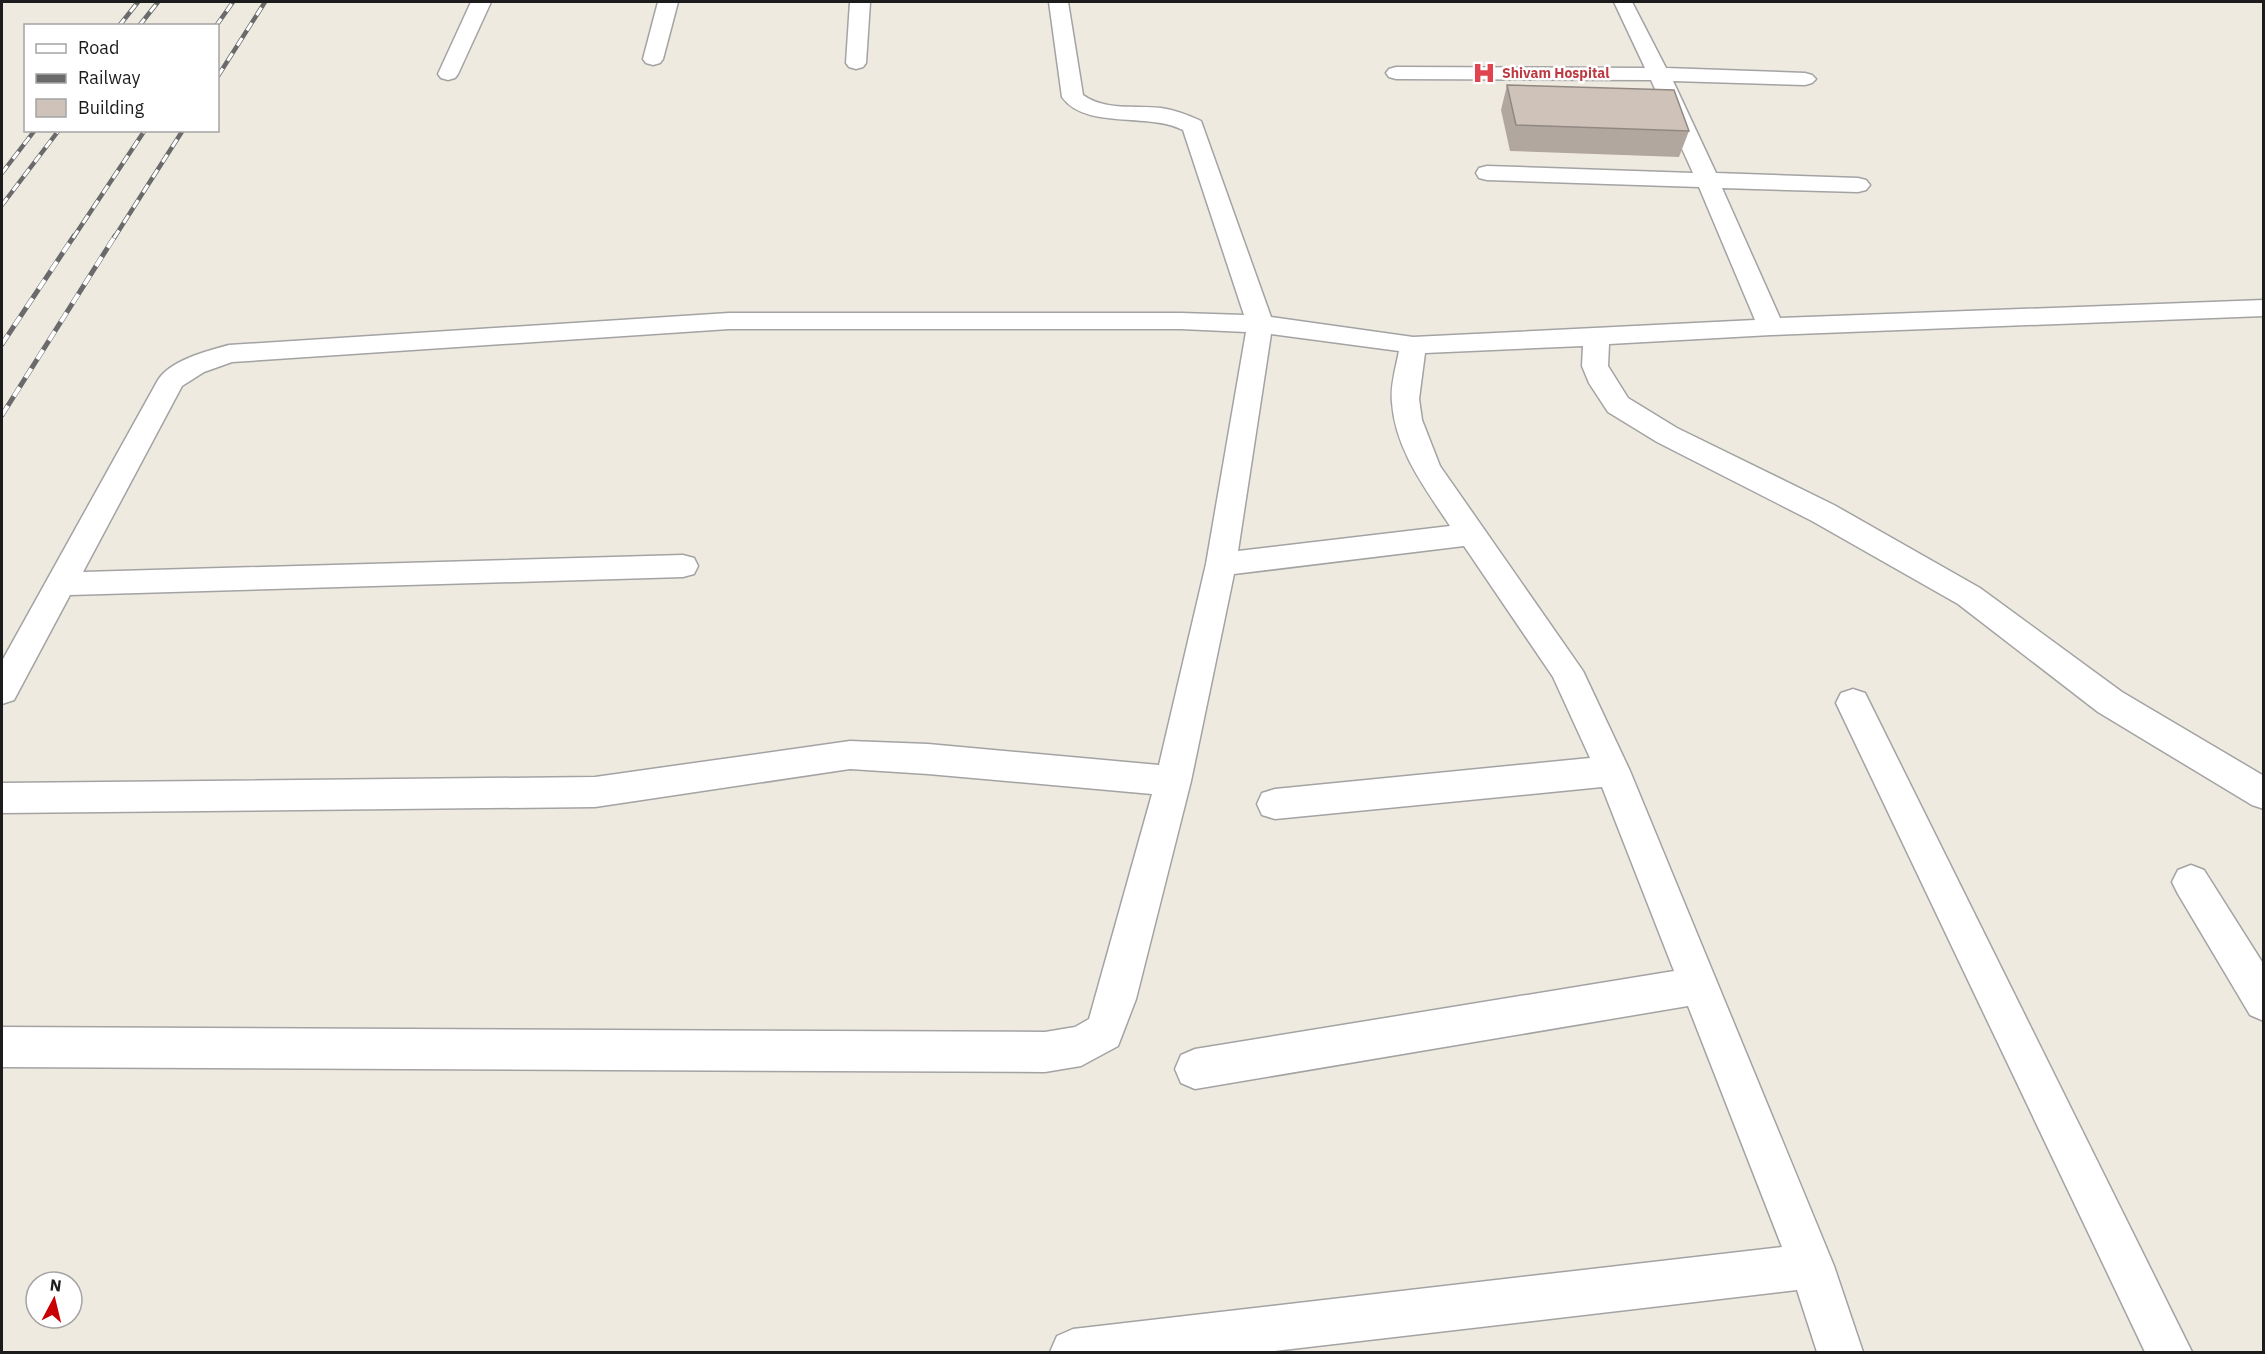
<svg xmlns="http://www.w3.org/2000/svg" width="2265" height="1354" font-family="'IBM Plex Sans',sans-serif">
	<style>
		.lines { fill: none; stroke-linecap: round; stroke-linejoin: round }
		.minor-casing { stroke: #a3a3a3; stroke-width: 3 }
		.minor { fill: #fff; fill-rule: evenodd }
		.rail-far1-casing { stroke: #6a6a6a; stroke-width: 4.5 }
		.rail-casing { stroke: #6a6a6a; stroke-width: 5 }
		.rail-far1 { stroke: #fff; stroke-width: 3; stroke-dasharray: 9; stroke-linecap: butt }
		.rail { stroke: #fff; stroke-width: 4; stroke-dasharray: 11; stroke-linecap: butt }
		.wall { fill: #b2a79f }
		.building { fill: #cfc2b9; stroke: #918882; stroke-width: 1.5 }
		.labels { text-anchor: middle; stroke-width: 5; stroke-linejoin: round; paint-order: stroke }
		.far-health-label { font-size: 14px; font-weight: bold; fill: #be3a42; stroke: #fff; text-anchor: start }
	</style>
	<rect width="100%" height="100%" fill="#efeae0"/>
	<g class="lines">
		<g class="minor-casing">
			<g id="minor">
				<path d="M 471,2 L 491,2 L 458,74 L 455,78 L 448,80 L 441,78 L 438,74 Z"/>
				<path d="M 658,2 L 678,2 L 663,59 L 660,63 L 653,65 L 646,63 L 643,59 Z"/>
				<path d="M 850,2 L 870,2 L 866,63 L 863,67 L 856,69 L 849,67 L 846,63 Z"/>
				<path d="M 1049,2 L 1068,2 L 1083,95 C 1105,111 1135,105 1161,108 C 1175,110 1188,115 1201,121 L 1271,317 L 1413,337 L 1755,320 L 1699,187 L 1487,180 L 1479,178 L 1476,173 L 1479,168 L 1487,166 L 1693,173 L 1651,80 L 1396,79 L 1389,77 L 1386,73 L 1389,69 L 1396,67 L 1645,68 L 1614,2 L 1632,2 L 1666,68 L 1805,73 L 1812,75 L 1816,79 L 1812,83 L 1805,85 L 1673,81 L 1716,173 L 1858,178 L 1866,180 L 1870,185 L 1866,190 L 1858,192 L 1722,188 L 1780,318 L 2264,300 L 2264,316 L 1771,335 L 1609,344 L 1608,366 L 1628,398 L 1677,428 L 1834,505 L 1980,588 L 2122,692 L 2264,776 L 2264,809 L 2252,805 L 2098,712 L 1958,604 L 1812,521 L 1657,442 L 1608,412 L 1589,383 L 1582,366 L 1583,346 L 1425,353 L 1419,399 L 1422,420 L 1440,466 L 1583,671 L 1630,771 L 1834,1266 L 1863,1352 L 1817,1352 L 1797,1290 L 1266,1352 L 1050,1352 L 1057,1336 L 1073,1329 L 1782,1247 L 1688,1006 L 1195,1089 L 1181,1083 L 1175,1069 L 1181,1055 L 1195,1049 L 1674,971 L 1602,787 L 1275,819 L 1262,815 L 1257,804 L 1262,793 L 1275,789 L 1590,758 L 1553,677 L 1464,546 L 1234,574 L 1191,781 L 1136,999 L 1118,1046 L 1081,1066 L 1045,1072 L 2,1067 L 2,1027 L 1045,1032 L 1075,1027 L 1089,1019 L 1152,794 L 928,774 L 850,769 L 595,807 L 2,813 L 2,783 L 595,777 L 850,741 L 928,744 L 1159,765 L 1206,564 L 1246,332 L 1181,329 L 729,329 L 232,362 L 204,372 L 182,386 L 83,572 L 683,555 L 694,558 L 698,566 L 694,574 L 683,577 L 70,595 L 14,700 L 2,704 L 2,661 L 158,380 C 171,360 207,351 229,345 L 729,313 L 1181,313 L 1244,315 L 1183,130 C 1149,112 1085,130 1062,97 ZM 1271,334 L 1399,351 C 1396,367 1390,386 1392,402 C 1395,449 1425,488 1450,526 L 1238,551 Z"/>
				<path d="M 1853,689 L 1865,693 L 2192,1352 L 2145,1352 L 1836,703 L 1841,693 Z"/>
				<path d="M 2191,865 L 2204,870 L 2264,965 L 2264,1021 L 2250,1015 L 2178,894 L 2172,882 L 2178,870 Z"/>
			</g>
		</g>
		<use href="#minor" class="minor"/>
		<g class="rail-far1-casing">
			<g id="rail-far1">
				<path d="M 119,26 L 138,2"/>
				<path d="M 139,26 L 158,2"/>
				<path d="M 216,26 L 233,2"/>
				<path d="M 218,76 L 265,2"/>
				<path d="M 2,173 L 35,130"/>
				<path d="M 2,205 L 59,130"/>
				<path d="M 73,238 L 145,130"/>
				<path d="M 114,238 L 183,130"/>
			</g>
		</g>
		<g class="rail-casing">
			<g id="rail">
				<path d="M 2,344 L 74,236"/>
				<path d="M 2,415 L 115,236"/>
			</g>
		</g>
		<use href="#rail-far1" class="rail-far1"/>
		<use href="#rail" class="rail"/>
	</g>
	<path class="wall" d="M 1507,85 L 1689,131 L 1679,157 L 1510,151 L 1501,110 Z"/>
	<path class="building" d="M 1507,85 L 1674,90 L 1689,131 L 1516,125 Z"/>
	<defs>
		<g id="hospital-bare" transform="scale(1.8)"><path d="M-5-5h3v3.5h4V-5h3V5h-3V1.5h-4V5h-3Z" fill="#e0444e" stroke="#fff" stroke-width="2.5" paint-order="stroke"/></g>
	</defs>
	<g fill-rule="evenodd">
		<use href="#hospital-bare" x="1484" y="73"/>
	</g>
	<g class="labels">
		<g class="far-health-label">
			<text x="1502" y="78">Shivam Hospital</text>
		</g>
	</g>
	<rect width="2265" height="1354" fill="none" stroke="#1c1c1c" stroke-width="6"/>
	<rect x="24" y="24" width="195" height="108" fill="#ffffff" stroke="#a4a4a4" stroke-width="1.5"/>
	<rect x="36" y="44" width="30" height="9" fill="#ffffff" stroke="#a4a4a4" stroke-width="1.5"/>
	<text x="78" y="54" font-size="18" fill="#1c1c1c">Road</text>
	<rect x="36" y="74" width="30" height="9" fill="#6a6a6a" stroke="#a4a4a4" stroke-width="1.5"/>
	<text x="78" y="84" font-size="18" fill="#1c1c1c">Railway</text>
	<rect x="36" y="99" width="30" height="18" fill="#cfc2b9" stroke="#a4a4a4" stroke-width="1.5"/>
	<text x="78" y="114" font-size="18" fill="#1c1c1c">Building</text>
	<g transform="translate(54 1300) rotate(7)"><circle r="28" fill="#ffffff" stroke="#a4a4a4" stroke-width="1.5"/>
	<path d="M0-4.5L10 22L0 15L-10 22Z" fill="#c80002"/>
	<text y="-9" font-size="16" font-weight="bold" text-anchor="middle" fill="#1c1c1c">N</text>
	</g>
</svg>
